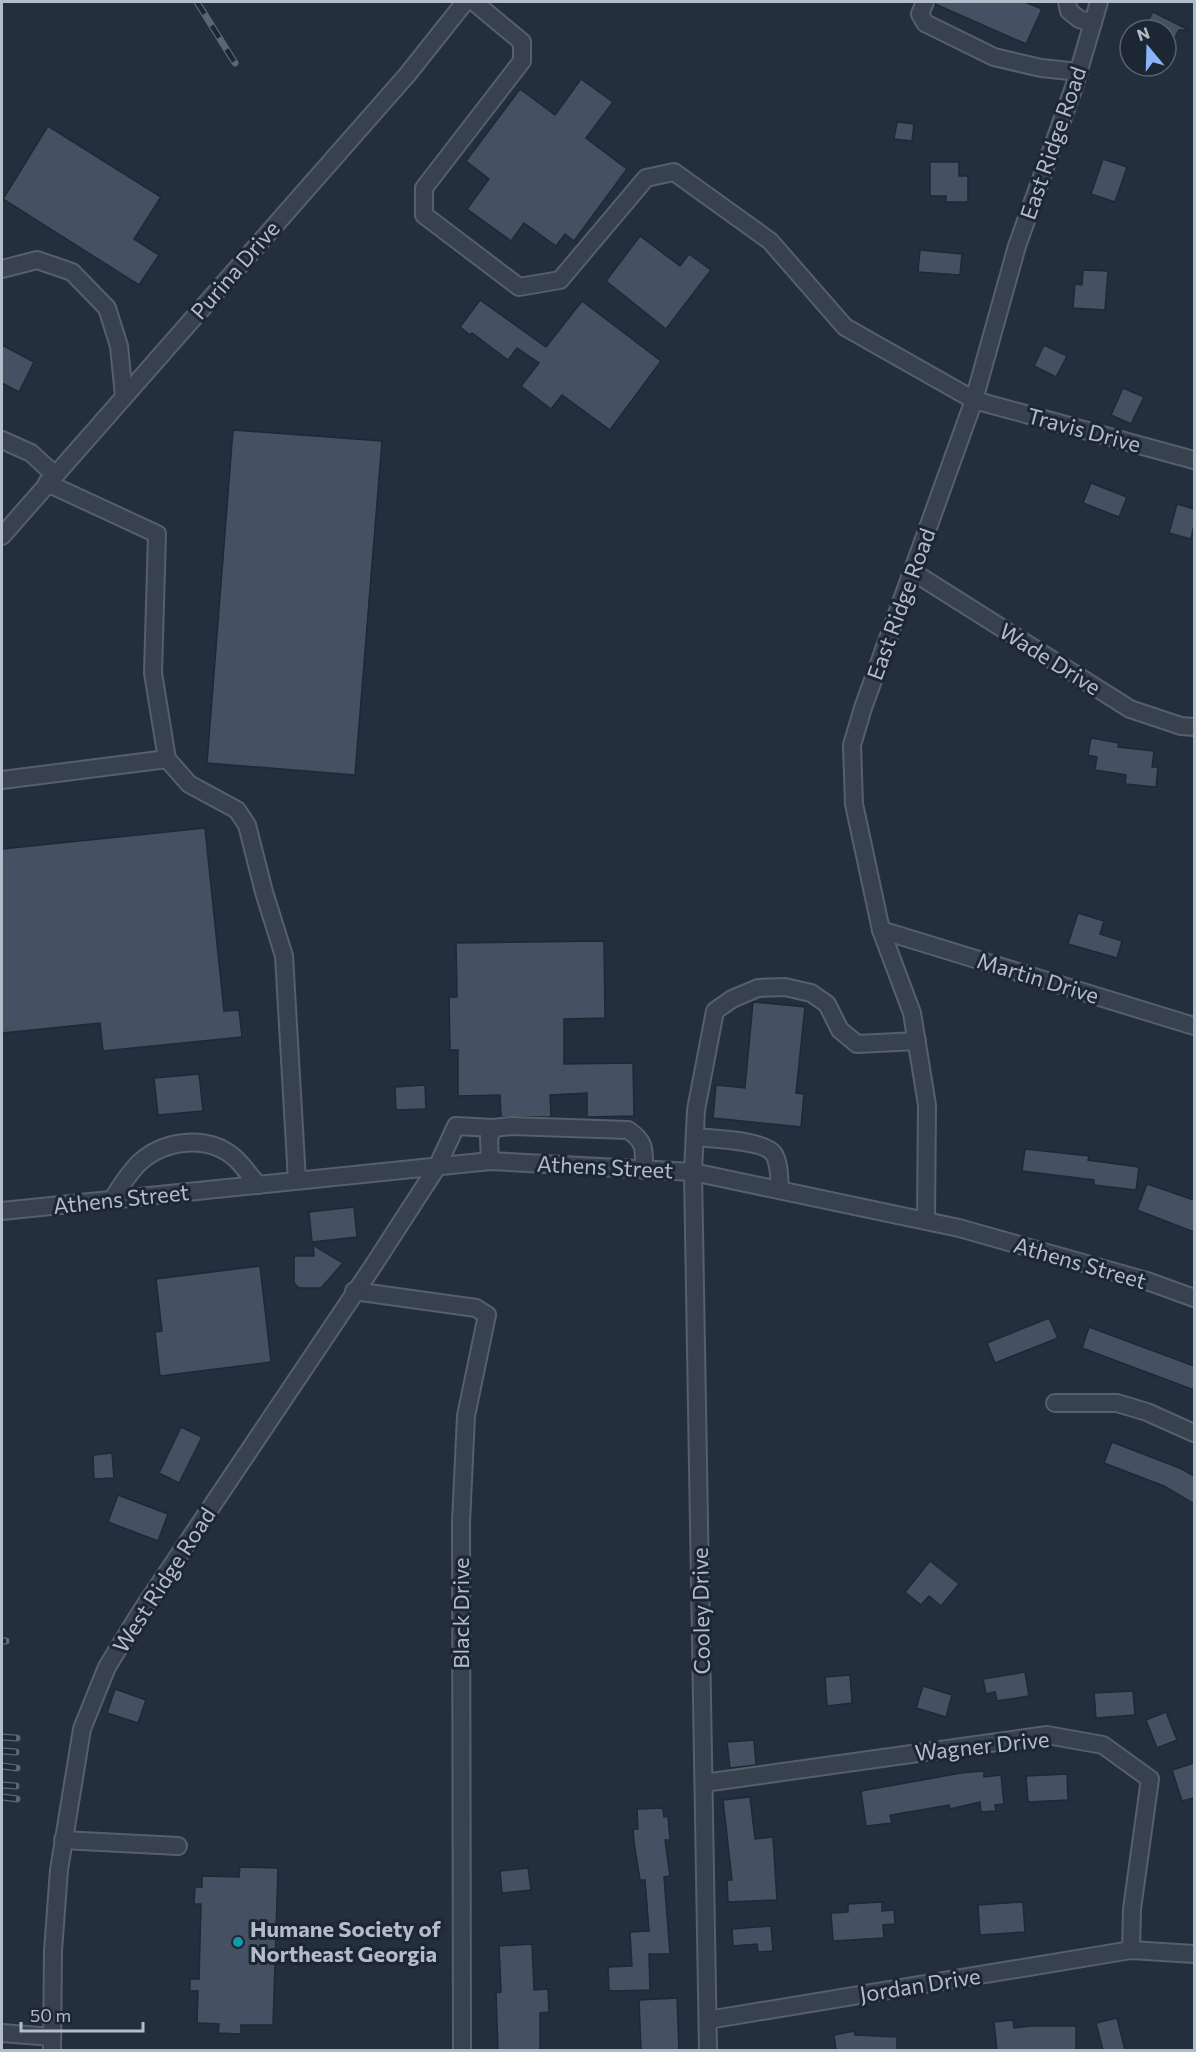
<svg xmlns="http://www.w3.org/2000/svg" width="1196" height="2052" font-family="Commissioner,sans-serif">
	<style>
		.building { fill: #455162; stroke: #1f2835; stroke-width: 1.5 }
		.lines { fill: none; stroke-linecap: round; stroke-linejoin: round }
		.minor-casing { stroke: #565f6c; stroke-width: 20 }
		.minor { stroke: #38414e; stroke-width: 16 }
		.rail-casing { stroke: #5a6575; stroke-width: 7 }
		.rail { stroke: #1d2633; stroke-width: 4.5; stroke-dasharray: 14; stroke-linecap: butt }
		.culture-dot { fill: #0f9aa8; stroke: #1d2633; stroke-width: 2 }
		.labels { text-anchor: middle; stroke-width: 6; stroke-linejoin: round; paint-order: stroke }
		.street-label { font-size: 22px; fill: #b4bcc9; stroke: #1d2633 }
		.poi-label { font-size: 22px; font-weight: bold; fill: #b4bcc9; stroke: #1d2633; text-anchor: start }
	</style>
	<rect width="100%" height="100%" fill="#242f3e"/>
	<g class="building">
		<path d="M 935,2 L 1025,2 L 1042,9 L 1026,44 L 935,4 Z"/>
		<path d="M 1153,12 L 1189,30 L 1179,30 L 1166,54 L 1166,30 L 1143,30 Z"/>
		<path d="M 581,79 L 613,102 L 586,138 L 627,169 L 574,241 L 565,234 L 556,246 L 524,223 L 511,241 L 467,209 L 489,179 L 466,161 L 520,89 L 555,115 Z"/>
		<path d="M 897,122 L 914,124 L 912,141 L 894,139 Z"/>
		<path d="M 48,126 L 161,197 L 134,239 L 159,255 L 139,285 L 3,199 Z"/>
		<path d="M 1103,159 L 1127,167 L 1115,202 L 1091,194 Z"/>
		<path d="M 930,162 L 959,162 L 959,176 L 968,176 L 968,202 L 946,202 L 946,196 L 930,196 Z"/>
		<path d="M 640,236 L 680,266 L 689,254 L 711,270 L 666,329 L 606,281 Z"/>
		<path d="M 920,250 L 962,254 L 960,275 L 918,272 Z"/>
		<path d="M 1083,270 L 1108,271 L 1105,310 L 1073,308 L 1075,284 L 1082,285 Z"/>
		<path d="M 480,300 L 546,347 L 582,301 L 661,361 L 610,430 L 562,395 L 551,409 L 521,386 L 539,363 L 517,348 L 508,360 L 472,333 L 470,335 L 460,327 Z"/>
		<path d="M 2,345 L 34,362 L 19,392 L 2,383 Z"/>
		<path d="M 1044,345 L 1067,356 L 1056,377 L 1034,366 Z"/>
		<path d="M 1123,388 L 1144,397 L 1131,424 L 1111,415 Z"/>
		<path d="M 233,430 L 382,441 L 355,775 L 207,763 Z"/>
		<path d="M 1091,483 L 1127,497 L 1119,517 L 1083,503 Z"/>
		<path d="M 1177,504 L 1194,509 L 1194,525 L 1191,539 L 1169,533 Z"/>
		<path d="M 1091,738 L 1119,743 L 1118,747 L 1154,751 L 1152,767 L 1158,767 L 1156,787 L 1125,784 L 1126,775 L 1095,770 L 1097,757 L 1088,755 Z"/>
		<path d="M 205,828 L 224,1011 L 239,1010 L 242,1037 L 103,1051 L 100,1023 L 2,1033 L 2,849 Z"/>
		<path d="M 1078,913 L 1104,921 L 1100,934 L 1122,941 L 1117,958 L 1068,944 Z"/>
		<path d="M 604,941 L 605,1018 L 564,1019 L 564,1064 L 633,1063 L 634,1116 L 587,1117 L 587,1093 L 550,1095 L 551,1117 L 501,1117 L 500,1095 L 458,1096 L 458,1050 L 450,1050 L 449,997 L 457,997 L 456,943 Z"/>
		<path d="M 753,1002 L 805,1007 L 796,1093 L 804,1094 L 801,1127 L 713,1118 L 716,1085 L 745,1088 Z"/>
		<path d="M 199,1074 L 203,1111 L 158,1115 L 154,1078 Z"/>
		<path d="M 425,1085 L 426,1109 L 396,1110 L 395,1087 Z"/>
		<path d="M 1025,1149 L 1089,1156 L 1088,1160 L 1139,1167 L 1136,1190 L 1094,1185 L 1094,1180 L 1022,1171 Z"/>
		<path d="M 1147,1184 L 1194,1200 L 1194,1232 L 1137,1210 Z"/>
		<path d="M 354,1207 L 357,1237 L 312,1242 L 309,1212 Z"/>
		<path d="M 313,1245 L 343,1263 L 321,1288 L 299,1288 L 294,1283 L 294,1256 L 314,1256 Z"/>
		<path d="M 260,1266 L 271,1362 L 160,1376 L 155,1332 L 162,1331 L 156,1279 Z"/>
		<path d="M 1049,1318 L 1058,1338 L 995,1363 L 987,1343 Z"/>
		<path d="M 1089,1327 L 1194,1366 L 1194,1390 L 1082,1348 Z"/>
		<path d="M 181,1427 L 202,1437 L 179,1483 L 159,1473 Z"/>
		<path d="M 1112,1442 L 1182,1469 L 1194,1476 L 1194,1504 L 1164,1486 L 1104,1463 Z"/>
		<path d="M 112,1453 L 114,1478 L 94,1479 L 93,1455 Z"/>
		<path d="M 118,1495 L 168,1514 L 158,1541 L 108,1522 Z"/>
		<path d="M 930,1561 L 959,1584 L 941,1606 L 929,1596 L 921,1605 L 905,1592 Z"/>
		<path d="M 1025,1672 L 1029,1696 L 997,1701 L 995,1692 L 986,1694 L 983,1679 Z"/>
		<path d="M 850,1675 L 852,1703 L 827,1706 L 825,1677 Z"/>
		<path d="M 923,1686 L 952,1695 L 946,1717 L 916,1708 Z"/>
		<path d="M 115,1689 L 146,1700 L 138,1723 L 107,1713 Z"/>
		<path d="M 1133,1691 L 1135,1715 L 1096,1718 L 1094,1693 Z"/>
		<path d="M 1166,1712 L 1177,1740 L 1157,1748 L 1146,1720 Z"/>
		<path d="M 754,1740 L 756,1765 L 730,1768 L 727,1742 Z"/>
		<path d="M 1194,1763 L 1194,1798 L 1182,1801 L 1172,1770 Z"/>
		<path d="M 984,1771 L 984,1777 L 1001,1775 L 1004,1804 L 995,1805 L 996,1811 L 981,1812 L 980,1802 L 950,1809 L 949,1805 L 890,1815 L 892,1823 L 866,1826 L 861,1791 L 961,1773 Z"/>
		<path d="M 1067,1774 L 1068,1800 L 1028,1802 L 1026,1776 Z"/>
		<path d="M 750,1797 L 755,1839 L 773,1837 L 777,1900 L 728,1902 L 727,1880 L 732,1880 L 723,1800 Z"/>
		<path d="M 663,1808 L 664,1817 L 668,1816 L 670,1840 L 665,1840 L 670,1876 L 664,1877 L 670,1954 L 649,1954 L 650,1990 L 609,1991 L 608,1967 L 632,1966 L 630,1932 L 649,1931 L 645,1880 L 640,1880 L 634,1842 L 633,1829 L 638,1829 L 637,1809 Z"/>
		<path d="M 240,1867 L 278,1868 L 273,2025 L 241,2025 L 241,2034 L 218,2033 L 219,2024 L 197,2023 L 198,1991 L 190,1991 L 190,1979 L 199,1979 L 201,1904 L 194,1904 L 195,1887 L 202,1887 L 202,1876 L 239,1877 Z"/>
		<path d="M 528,1868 L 531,1890 L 502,1893 L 500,1871 Z"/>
		<path d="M 882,1902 L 882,1911 L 894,1910 L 895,1924 L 883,1925 L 884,1938 L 833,1941 L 831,1913 L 848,1912 L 848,1904 Z"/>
		<path d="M 1023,1902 L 1025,1932 L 980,1935 L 978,1905 Z"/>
		<path d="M 771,1926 L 773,1951 L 758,1952 L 757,1944 L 733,1946 L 732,1929 Z"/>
		<path d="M 532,1944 L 534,1990 L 548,1989 L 549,2012 L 540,2013 L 540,2050 L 498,2050 L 496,1993 L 501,1992 L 499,1946 Z"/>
		<path d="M 677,1998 L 679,2050 L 641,2050 L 639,2000 Z"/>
		<path d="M 1117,2018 L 1125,2050 L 1103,2050 L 1096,2023 Z"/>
		<path d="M 1013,2020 L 1014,2028 L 1032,2026 L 1076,2026 L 1076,2050 L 997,2050 L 994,2022 Z"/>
		<path d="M 854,2031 L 855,2035 L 897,2037 L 897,2050 L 836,2050 L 834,2035 Z"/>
	</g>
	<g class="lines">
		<g class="minor-casing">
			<g id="minor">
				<path d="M 474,2 L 522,42 L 522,61 L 424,188 L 424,215 L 519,287 L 560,280 L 646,178 L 674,172 L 770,241 L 845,327 L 974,400 L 1194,460"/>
				<path d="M 925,2 L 920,14 L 925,23 L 994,57 L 1041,68 L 1079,72"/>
				<path d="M 1067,2 L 1069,11 L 1079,19 L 1093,23"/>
				<path d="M 2,269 L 37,260 L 72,272 L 107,308 L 119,346 L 124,396"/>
				<path d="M 2,440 L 31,453 L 55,475"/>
				<path d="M 47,483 L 157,534 L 153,673 L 167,759 L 189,784 L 237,810 L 247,825 L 264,892 L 284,956 L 297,1180"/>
				<path d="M 2,536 L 407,75 L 465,2"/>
				<path d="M 913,572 L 1130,709 L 1181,726 L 1194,727"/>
				<path d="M 2,780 L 167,759"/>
				<path d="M 881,930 L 1194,1026"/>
				<path d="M 695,1137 C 713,1139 762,1140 773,1153 C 780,1162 779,1179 780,1190"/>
				<path d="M 490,1161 L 489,1139 L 493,1128 L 511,1126 L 628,1130 C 646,1142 644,1150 644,1170"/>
				<path d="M 112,1200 C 120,1187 128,1174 139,1163 C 165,1139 210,1134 237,1160 C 244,1167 251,1177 258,1185"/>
				<path d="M 2,1211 L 490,1161 L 693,1172 L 959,1228 L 1147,1281 L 1194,1298"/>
				<path d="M 926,1220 L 927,1105 L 912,1013 L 881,930 L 854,804 L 852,745 L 863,708 L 974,400 L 1017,246 L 1074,87 L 1099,2"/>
				<path d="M 354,1291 L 476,1308 L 487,1315 L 466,1416 L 461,1522 L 462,2050"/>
				<path d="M 1055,1403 L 1117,1403 L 1147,1412 L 1194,1433"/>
				<path d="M 704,1783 L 1047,1735 L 1103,1745 L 1150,1779 L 1132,1909 L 1131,1950"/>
				<path d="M 63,1840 L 178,1846"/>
				<path d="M 708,2020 L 1131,1950 L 1194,1954"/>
				<path d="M 2,2033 L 52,2037"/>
				<path d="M 52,2050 L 53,1951 L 59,1870 L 82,1729 L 107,1667 L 142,1610 L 373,1266 L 437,1167 L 456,1126 L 493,1128"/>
				<path d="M 708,2050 L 693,1172 L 696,1110 L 715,1011 L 732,999 L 758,988 L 785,987 L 811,993 L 827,1004 L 840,1030 L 857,1044 L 917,1041"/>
			</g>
		</g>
		<use href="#minor" class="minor"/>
		<g class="rail-casing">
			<g id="rail">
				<path d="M 197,2 L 235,63"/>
				<path d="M 2,1641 L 6,1641"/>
				<path d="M 2,1737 L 17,1738"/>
				<path d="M 2,1751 L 16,1752"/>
				<path d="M 2,1766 L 17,1768"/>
				<path d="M 2,1785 L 16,1786"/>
				<path d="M 2,1797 L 17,1799"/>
			</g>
		</g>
		<use href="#rail" class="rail"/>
	</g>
	<circle class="culture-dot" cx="238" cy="1942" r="6"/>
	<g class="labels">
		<g class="street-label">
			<text transform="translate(1053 143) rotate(-71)" y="8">East Ridge Road</text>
			<text transform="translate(235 270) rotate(-49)" y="8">Purina Drive</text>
			<text transform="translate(1084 430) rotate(15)" y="8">Travis Drive</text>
			<text transform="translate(901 604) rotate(-70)" y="8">East Ridge Road</text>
			<text transform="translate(1050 659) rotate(32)" y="8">Wade Drive</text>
			<text transform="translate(1038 978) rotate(17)" y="8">Martin Drive</text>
			<text transform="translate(605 1167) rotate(3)" y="8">Athens Street</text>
			<text transform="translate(121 1199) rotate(-6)" y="8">Athens Street</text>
			<text transform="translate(1080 1263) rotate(16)" y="8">Athens Street</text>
			<text transform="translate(164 1580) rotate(-57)" y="8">West Ridge Road</text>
			<text transform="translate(701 1611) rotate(-91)" y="8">Cooley Drive</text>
			<text transform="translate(461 1613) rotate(-90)" y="8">Black Drive</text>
			<text transform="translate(982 1746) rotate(-6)" y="8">Wagner Drive</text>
			<text transform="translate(920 1985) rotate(-9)" y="8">Jordan Drive</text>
		</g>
		<g class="poi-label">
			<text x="250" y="1937">Humane Society of<tspan x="250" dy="25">Northeast Georgia</tspan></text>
		</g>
	</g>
	<rect width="1196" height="2052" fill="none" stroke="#b4bcc9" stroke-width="6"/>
	<g transform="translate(1148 48) rotate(341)"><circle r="28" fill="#1d2633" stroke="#59626f" stroke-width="1.5"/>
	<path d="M0-4.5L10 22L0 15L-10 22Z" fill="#8ab4f8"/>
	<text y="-9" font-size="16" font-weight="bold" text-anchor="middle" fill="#b4bcc9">N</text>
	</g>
	<path d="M21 2022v9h122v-9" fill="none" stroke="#b4bcc9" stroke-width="3"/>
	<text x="30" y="2022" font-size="18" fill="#b4bcc9" stroke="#1d2633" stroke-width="4.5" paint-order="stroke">50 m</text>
</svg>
